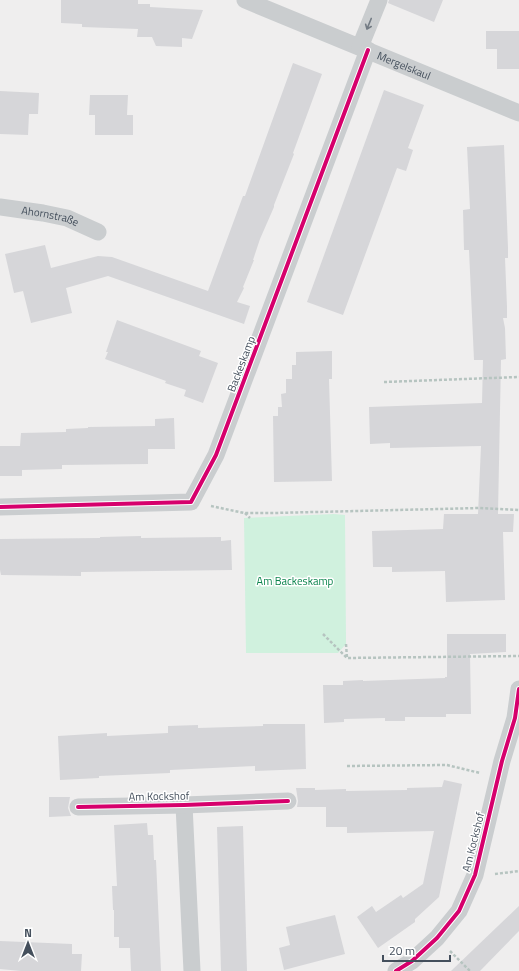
<svg xmlns="http://www.w3.org/2000/svg" width="519" height="971" font-family="'Titillium Web',sans-serif">
	<style>
		.green { fill: #d0f1de }
		.building { fill: #d6d6d9 }
		.lines { fill: none; stroke-linecap: round; stroke-linejoin: round }
		.path { stroke: #b6c4c0; stroke-width: 2.5; stroke-dasharray: 3 2; stroke-linecap: butt }
		.street { stroke: #cacdcf; stroke-width: 17 }
		.cycleway-casing { stroke: #fff; stroke-width: 6 }
		.cycleway { stroke: #d6006c; stroke-width: 4 }
		.oneway { stroke: #737b84 }
		.labels { text-anchor: middle; stroke-width: 3; stroke-linejoin: round; paint-order: stroke }
		.street-label { font-size: 11px; fill: #444f5c; stroke: #fff }
		.park-label { font-size: 11px; fill: #0d854e; stroke: #fff }
	</style>
	<rect width="100%" height="100%" fill="#efeeee"/>
	<path class="green" d="M 334,514 L 345,515 L 346,644 L 338,653 L 246,653 L 244,518 Z"/>
	<g class="building">
		<path d="M 61,0 L 138,0 L 138,4 L 150,4 L 150,7 L 203,10 L 192,39 L 182,38 L 182,47 L 156,46 L 152,37 L 137,37 L 138,29 L 82,27 L 82,24 L 61,23 Z"/>
		<path d="M 389,0 L 443,0 L 434,22 L 388,3 Z"/>
		<path d="M 486,31 L 519,31 L 519,69 L 497,69 L 497,49 L 486,49 Z"/>
		<path d="M 293,63 L 322,74 L 293,153 L 294,154 L 274,205 L 274,207 L 260,239 L 253,260 L 254,260 L 243,287 L 244,288 L 237,302 L 250,306 L 244,324 L 108,276 L 66,288 L 72,313 L 31,323 L 23,291 L 14,293 L 5,254 L 45,245 L 51,268 L 98,256 L 112,257 L 208,291 L 243,196 L 245,196 Z"/>
		<path d="M 384,90 L 424,105 L 408,148 L 413,150 L 406,171 L 397,168 L 343,315 L 307,302 Z"/>
		<path d="M 0,91 L 39,93 L 38,114 L 29,114 L 28,135 L 0,134 Z"/>
		<path d="M 90,95 L 128,95 L 127,115 L 133,115 L 133,135 L 95,135 L 95,115 L 89,115 Z"/>
		<path d="M 504,145 L 508,248 L 508,258 L 505,258 L 507,307 L 507,318 L 503,318 L 505,328 L 506,359 L 501,360 L 498,514 L 514,514 L 513,532 L 503,532 L 505,600 L 446,602 L 445,571 L 392,572 L 392,567 L 373,567 L 372,531 L 443,529 L 444,514 L 478,514 L 481,446 L 390,448 L 390,443 L 370,444 L 369,407 L 482,403 L 483,360 L 474,360 L 469,250 L 464,250 L 463,210 L 470,209 L 467,147 Z"/>
		<path d="M 117,320 L 201,351 L 199,356 L 218,363 L 203,403 L 184,396 L 186,390 L 165,383 L 166,381 L 105,359 L 108,352 L 106,352 Z"/>
		<path d="M 332,351 L 332,379 L 329,379 L 332,481 L 274,482 L 273,416 L 278,416 L 278,407 L 282,407 L 281,394 L 286,393 L 286,379 L 292,379 L 292,365 L 296,365 L 296,352 Z"/>
		<path d="M 174,418 L 175,449 L 148,449 L 148,464 L 62,465 L 62,469 L 22,470 L 22,476 L 0,476 L 0,446 L 20,446 L 21,433 L 66,432 L 66,429 L 88,428 L 88,427 L 155,426 L 155,419 Z"/>
		<path d="M 141,536 L 141,538 L 221,537 L 221,541 L 231,540 L 232,570 L 81,572 L 81,576 L 1,575 L 0,570 L 0,539 L 100,538 L 100,537 Z"/>
		<path d="M 447,634 L 506,634 L 506,652 L 470,654 L 471,714 L 446,714 L 446,717 L 405,717 L 405,721 L 385,721 L 385,718 L 344,719 L 344,722 L 324,723 L 323,685 L 343,685 L 343,681 L 363,680 L 363,681 L 445,678 L 445,677 L 447,677 Z"/>
		<path d="M 263,724 L 305,724 L 306,769 L 255,771 L 255,766 L 170,770 L 170,773 L 99,776 L 99,778 L 60,780 L 58,736 L 107,733 L 107,736 L 168,733 L 168,726 L 198,725 L 198,728 L 263,726 Z"/>
		<path d="M 444,780 L 462,784 L 439,897 L 415,919 L 415,922 L 378,948 L 357,917 L 372,906 L 376,912 L 401,895 L 403,898 L 423,884 L 434,831 L 347,833 L 347,827 L 326,827 L 326,807 L 297,807 L 298,801 L 296,788 L 315,788 L 315,790 L 346,789 L 346,791 L 407,790 L 407,788 L 442,787 Z"/>
		<path d="M 49,797 L 70,797 L 68,808 L 71,816 L 49,817 Z"/>
		<path d="M 147,823 L 148,835 L 153,835 L 154,860 L 156,860 L 161,971 L 131,971 L 130,948 L 119,948 L 119,937 L 114,937 L 114,910 L 113,910 L 112,886 L 117,886 L 114,825 Z"/>
		<path d="M 243,826 L 247,971 L 221,971 L 217,827 Z"/>
		<path d="M 519,906 L 519,931 L 480,971 L 451,971 Z"/>
		<path d="M 335,915 L 345,954 L 284,970 L 279,948 L 290,945 L 286,927 Z"/>
		<path d="M 0,941 L 72,944 L 72,954 L 82,954 L 81,971 L 21,971 L 0,969 Z"/>
	</g>
	<g class="lines">
		<g class="path">
			<path d="M 384,382 L 519,377"/>
			<path d="M 211,506 L 244,513 L 274,513 L 480,508 L 519,510"/>
			<path d="M 245,513 L 250,518"/>
			<path d="M 323,634 L 347,658 L 519,656"/>
			<path d="M 346,644 L 347,658"/>
			<path d="M 347,766 L 447,765 L 480,773"/>
			<path d="M 495,874 L 519,871"/>
			<path d="M 450,951 L 470,971"/>
		</g>
		<g class="street">
			<path id="s1" d="M 245,0 L 519,113"/>
			<path d="M 360,47 L 379,0"/>
			<path id="s2" d="M 0,207 L 43,213 L 67,218 L 98,232"/>
			<path d="M 0,507 L 191,502 L 216,455 L 368,50"/>
			<path d="M 184,805 L 192,971"/>
			<path d="M 78,807 L 184,805 L 288,801"/>
			<path d="M 396,971 L 412,961 L 437,938 L 459,911 L 475,875 L 502,761 L 515,718 L 519,689"/>
		</g>
		<g class="cycleway-casing">
			<g id="cycleway">
				<path d="M 0,507 L 191,502 L 216,455 L 368,50"/>
				<path d="M 78,807 L 184,805 L 288,801"/>
				<path d="M 396,971 L 412,961 L 437,938 L 459,911 L 475,875 L 502,761 L 515,718 L 519,689"/>
			</g>
		</g>
		<use href="#cycleway" class="cycleway"/>
	</g>
	<defs><path id="oneway-shaft" d="M-6 0H5M1.5-3L5.5 0L1.5 3" fill="none" stroke-width="1.6" stroke-linecap="round" stroke-linejoin="round"/></defs>
	<use class="oneway" href="#oneway-shaft" transform="translate(369 24) rotate(112)"/>
	<g class="labels">
		<g class="street-label">
			<text dy="4" stroke="none"><textPath href="#s1" startOffset="172">Mergelskaul</textPath></text>
			<text dy="4" stroke="none"><textPath href="#s2" startOffset="51">Ahornstraße</textPath></text>
			<text transform="translate(241 364) rotate(-69)" y="4">Backeskamp</text>
			<text transform="translate(159 796) rotate(-1)" y="4">Am Kockshof</text>
			<text transform="translate(473 842) rotate(-76)" y="4">Am Kockshof</text>
		</g>
		<g class="park-label">
			<text x="295" y="585">Am Backeskamp</text>
		</g>
	</g>
	<g transform="translate(28 943)" stroke="#ffffff" stroke-width="3" paint-order="stroke">
	<path d="M0-3L7 15L0 10L-7 15Z" fill="#444f5c"/>
	<text y="-6" font-size="11" font-weight="bold" text-anchor="middle" fill="#444f5c">N</text>
	</g>
	<path d="M383 955v6h67v-6" fill="none" stroke="#444f5c" stroke-width="2"/>
	<text x="389" y="955" font-size="12" fill="#444f5c" stroke="#ffffff" stroke-width="3" paint-order="stroke">20 m</text>
</svg>
